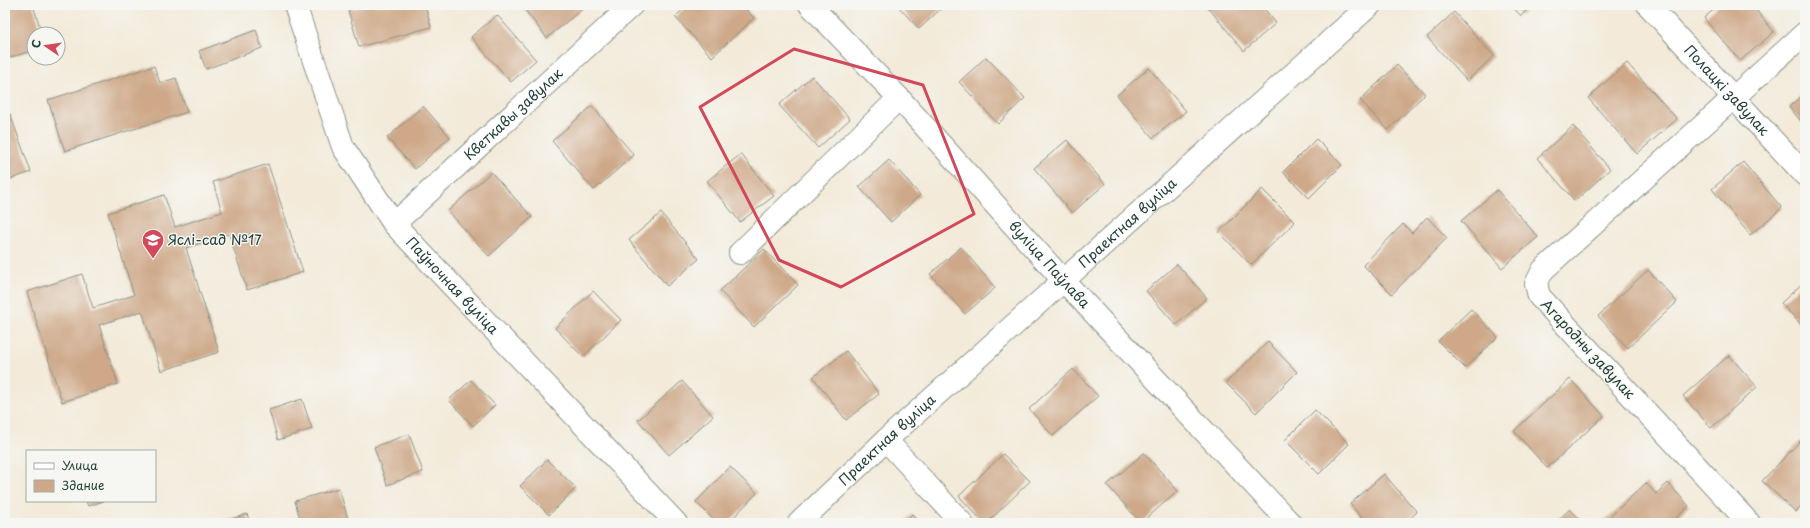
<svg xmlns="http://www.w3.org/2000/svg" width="1810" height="528" font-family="'Playpen Sans',sans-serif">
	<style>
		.building { fill: #cea888 }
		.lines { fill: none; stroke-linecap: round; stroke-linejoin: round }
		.minor-casing { stroke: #899486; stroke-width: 24 }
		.minor { stroke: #fff; stroke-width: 22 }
		.marked { fill: none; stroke: #d1495b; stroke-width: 3; stroke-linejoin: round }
		.labels { text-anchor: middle; stroke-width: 3; stroke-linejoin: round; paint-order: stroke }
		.street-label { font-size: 14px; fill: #1f3d34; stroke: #f6f6f2 }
		.poi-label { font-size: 14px; fill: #1f3d34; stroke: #f6f6f2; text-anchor: start }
	</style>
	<rect width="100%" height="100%" fill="#f6f6f2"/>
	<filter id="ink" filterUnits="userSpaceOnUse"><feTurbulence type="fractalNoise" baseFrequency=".025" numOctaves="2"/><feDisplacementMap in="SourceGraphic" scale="8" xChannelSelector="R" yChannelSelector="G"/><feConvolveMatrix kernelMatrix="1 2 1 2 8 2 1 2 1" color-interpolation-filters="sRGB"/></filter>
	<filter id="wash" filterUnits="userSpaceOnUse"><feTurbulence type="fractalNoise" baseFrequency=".012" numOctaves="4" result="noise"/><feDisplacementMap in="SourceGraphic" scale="16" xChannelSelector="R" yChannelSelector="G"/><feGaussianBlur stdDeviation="0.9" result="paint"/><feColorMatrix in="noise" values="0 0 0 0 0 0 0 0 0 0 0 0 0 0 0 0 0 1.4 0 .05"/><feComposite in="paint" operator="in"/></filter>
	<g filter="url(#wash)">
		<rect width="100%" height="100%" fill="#f3ead9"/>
		<g id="blocks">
			<g class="building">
				<path d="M 5,5 L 33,5 L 42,34 L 34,34 L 34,50 L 5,59 Z"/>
				<path d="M 366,5 L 425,5 L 431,27 L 359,47 L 348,10 Z"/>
				<path d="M 521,5 L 587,5 L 547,38 Z"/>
				<path d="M 688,5 L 742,5 L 754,18 L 712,57 L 675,17 Z"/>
				<path d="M 897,5 L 945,5 L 919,29 Z"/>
				<path d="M 1206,5 L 1261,5 L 1276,23 L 1244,51 Z"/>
				<path d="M 1511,5 L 1532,5 L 1521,16 Z"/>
				<path d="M 1719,5 L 1752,5 L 1774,32 L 1740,61 L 1704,18 Z"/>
				<path d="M 1454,12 L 1494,56 L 1467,81 L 1427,37 Z"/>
				<path d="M 497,15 L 536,60 L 511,82 L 471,37 Z"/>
				<path d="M 256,30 L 262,48 L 206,69 L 199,51 Z"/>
				<path d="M 986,57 L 1025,98 L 998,124 L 959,82 Z"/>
				<path d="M 1627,63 L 1677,119 L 1637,154 L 1588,98 Z"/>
				<path d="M 1397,65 L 1425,94 L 1388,130 L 1360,100 Z"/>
				<path d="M 154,66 L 160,83 L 176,78 L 187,112 L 65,151 L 48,100 Z"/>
				<path d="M 1149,68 L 1186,111 L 1153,138 L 1117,95 Z"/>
				<path d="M 812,76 L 850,119 L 818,148 L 779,105 Z"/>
				<path d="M 1805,93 L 1805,126 L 1789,107 Z"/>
				<path d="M 423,106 L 450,137 L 415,169 L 387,138 Z"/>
				<path d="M 592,106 L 634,155 L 594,190 L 552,141 Z"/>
				<path d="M 10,114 L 31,172 L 5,181 L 5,116 Z"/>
				<path d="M 1573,126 L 1610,169 L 1575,201 L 1537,158 Z"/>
				<path d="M 1316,139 L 1342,165 L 1309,198 L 1283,172 Z"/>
				<path d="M 1067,140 L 1105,184 L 1072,213 L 1034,168 Z"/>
				<path d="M 741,154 L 774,196 L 740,222 L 707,181 Z"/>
				<path d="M 889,160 L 920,195 L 891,222 L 859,187 Z"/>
				<path d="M 1743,162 L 1782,208 L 1750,235 L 1712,189 Z"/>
				<path d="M 268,164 L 303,272 L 247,290 L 229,234 L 186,248 L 219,352 L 161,371 L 142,311 L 99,325 L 118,384 L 62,402 L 27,292 L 82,274 L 93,308 L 134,295 L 108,213 L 164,195 L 175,227 L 222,212 L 213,182 Z"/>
				<path d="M 491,172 L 532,217 L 489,256 L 448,211 Z"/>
				<path d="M 1262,189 L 1295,222 L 1251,265 L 1219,232 Z"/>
				<path d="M 1497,190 L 1538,237 L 1502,268 L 1461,221 Z"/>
				<path d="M 661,213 L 699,259 L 667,286 L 629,240 Z"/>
				<path d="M 1427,217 L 1447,238 L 1392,294 L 1363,265 L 1403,224 L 1412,233 Z"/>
				<path d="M 961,247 L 995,288 L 965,314 L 930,274 Z"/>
				<path d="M 764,249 L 798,285 L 754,327 L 720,291 Z"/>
				<path d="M 1177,264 L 1207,298 L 1176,325 L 1146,291 Z"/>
				<path d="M 1648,270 L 1677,302 L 1628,348 L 1598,316 Z"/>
				<path d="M 1805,281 L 1805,329 L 1781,303 Z"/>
				<path d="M 593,291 L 621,320 L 583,357 L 555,328 Z"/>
				<path d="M 1471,309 L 1498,337 L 1465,368 L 1438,341 Z"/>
				<path d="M 1268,342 L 1297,372 L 1256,413 L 1226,383 Z"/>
				<path d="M 846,351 L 879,394 L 846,420 L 813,377 Z"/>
				<path d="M 1729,355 L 1757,387 L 1711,428 L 1683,396 Z"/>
				<path d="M 1073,369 L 1098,396 L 1053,436 L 1029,409 Z"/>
				<path d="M 1570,379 L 1604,416 L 1547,468 L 1514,431 Z"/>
				<path d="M 471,380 L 495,405 L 473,426 L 449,400 Z"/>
				<path d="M 682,381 L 713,416 L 669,455 L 638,420 Z"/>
				<path d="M 302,399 L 312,429 L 278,440 L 269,410 Z"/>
				<path d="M 1315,410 L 1349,444 L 1319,474 L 1285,440 Z"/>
				<path d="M 409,434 L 423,472 L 387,485 L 374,447 Z"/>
				<path d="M 1802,439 L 1805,442 L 1805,503 L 1796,512 L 1762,481 Z"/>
				<path d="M 1144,453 L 1178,491 L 1141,523 L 1107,485 Z"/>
				<path d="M 1003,454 L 1030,481 L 987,523 L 984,523 L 959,496 Z"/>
				<path d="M 547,460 L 576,488 L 549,515 L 520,486 Z"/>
				<path d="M 730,467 L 757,493 L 728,523 L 717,523 L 696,502 Z"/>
				<path d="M 1384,474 L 1417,512 L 1405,523 L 1366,523 L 1350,504 Z"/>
				<path d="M 1646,483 L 1656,494 L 1668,483 L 1689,506 L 1671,523 L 1603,523 Z"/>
				<path d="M 339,488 L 349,523 L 301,523 L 295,501 Z"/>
				<path d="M 86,501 L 104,501 L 88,506 Z"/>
				<path d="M 1570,509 L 1583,523 L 1555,523 Z"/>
				<path d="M 247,514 L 250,523 L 220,523 Z"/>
				<path d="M 912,514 L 921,523 L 903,523 Z"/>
			</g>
		</g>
	</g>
	<g filter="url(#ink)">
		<use href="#blocks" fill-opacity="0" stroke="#899486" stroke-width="1"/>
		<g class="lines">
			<g class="minor-casing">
				<g id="minor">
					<path id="s1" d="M 295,5 L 343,147 L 394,224 L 676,523"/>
					<path id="s2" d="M 810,5 L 899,98 L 1063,280 L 1290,523"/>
					<path id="s3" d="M 1648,5 L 1805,175"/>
					<path id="s4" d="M 394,224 L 632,5"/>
					<path d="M 740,253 L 899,98"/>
					<path d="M 886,440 L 962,523"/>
					<path id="s5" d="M 799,523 L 886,440 L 1370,5"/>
					<path d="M 1749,523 L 1539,296 L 1536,284 L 1543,270 L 1805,33"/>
				</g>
			</g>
			<use href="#minor" class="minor"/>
		</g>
	</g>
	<path class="marked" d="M 794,49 L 923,85 L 974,214 L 841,287 L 779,260 L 700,107 Z"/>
	<defs>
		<g id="school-pin" transform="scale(1.15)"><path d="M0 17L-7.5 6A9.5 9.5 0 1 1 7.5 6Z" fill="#d1495b" stroke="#f6f6f2"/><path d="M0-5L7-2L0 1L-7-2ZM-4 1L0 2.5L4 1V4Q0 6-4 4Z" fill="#fff"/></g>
	</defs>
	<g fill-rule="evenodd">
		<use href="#school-pin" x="153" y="240"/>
	</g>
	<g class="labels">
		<g class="street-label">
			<text dy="5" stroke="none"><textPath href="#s3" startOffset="116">Полацкі завулак</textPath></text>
			<text dy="5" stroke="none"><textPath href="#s4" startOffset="162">Кветкавы завулак</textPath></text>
			<text dy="5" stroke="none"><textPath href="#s5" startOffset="445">Праектная вуліца</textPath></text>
			<text dy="5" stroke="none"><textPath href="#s2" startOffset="353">вуліца Паўлава</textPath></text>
			<text dy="5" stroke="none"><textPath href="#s1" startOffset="327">Паўночная вуліца</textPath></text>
			<text transform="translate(1588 349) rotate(47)" y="5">Агародны завулак</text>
			<text dy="5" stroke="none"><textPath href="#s5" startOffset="121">Праектная вуліца</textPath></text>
		</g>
		<g class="poi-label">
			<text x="168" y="245">Яслі-сад №17</text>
		</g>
	</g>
	<rect width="1810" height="528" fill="none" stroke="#f6f6f2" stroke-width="20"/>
	<rect x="26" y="450" width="130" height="52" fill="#f6f6f2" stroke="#a0aca6"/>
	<rect x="34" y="463" width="20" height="6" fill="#ffffff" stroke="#a0aca6"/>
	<text x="62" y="470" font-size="12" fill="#1f3d34">Улица</text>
	<rect x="34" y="480" width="20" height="12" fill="#cea888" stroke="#a0aca6"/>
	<text x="62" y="490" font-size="12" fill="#1f3d34">Здание</text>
	<g transform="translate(46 46) rotate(283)"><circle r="19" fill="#f6f6f2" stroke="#a0aca6"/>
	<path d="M0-3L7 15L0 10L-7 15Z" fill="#d1495b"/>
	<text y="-6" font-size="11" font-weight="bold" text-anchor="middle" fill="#1f3d34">С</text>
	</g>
</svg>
